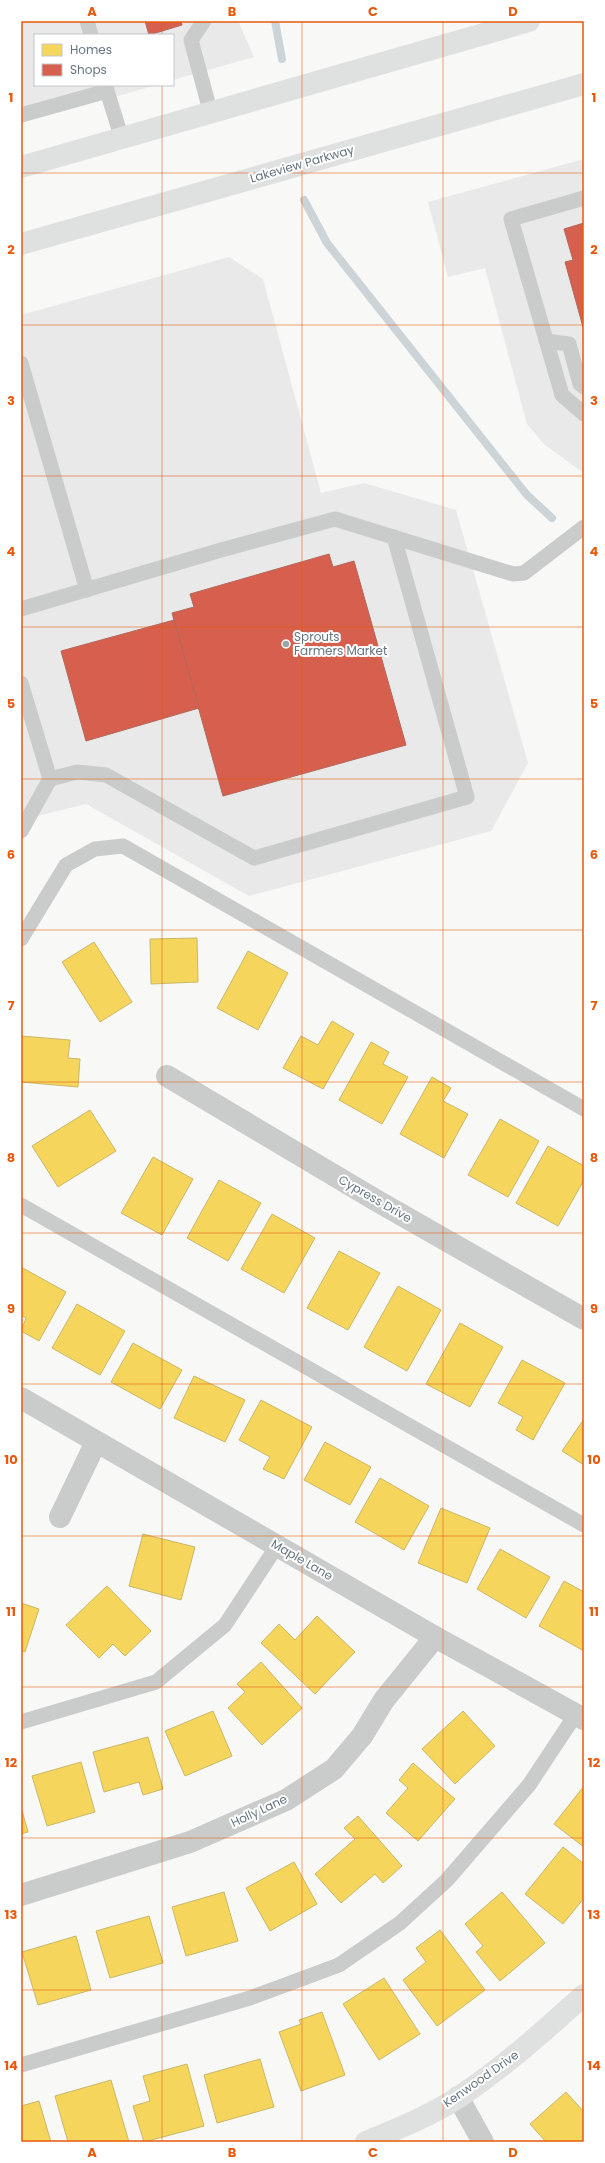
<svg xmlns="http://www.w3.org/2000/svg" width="605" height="2163" font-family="Poppins,sans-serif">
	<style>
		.built { fill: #e8e9e8 }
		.homes { fill: #f6d55c; stroke: #cab867 }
		.shops { fill: #d6604d; stroke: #b4665c }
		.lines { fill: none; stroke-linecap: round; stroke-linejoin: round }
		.stream { stroke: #cdd4d7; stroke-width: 8 }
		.lane { stroke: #cacccc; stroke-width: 15 }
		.street { stroke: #cacccc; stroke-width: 22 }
		.secondary { stroke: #dfe0e0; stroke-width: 22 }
		.primary { stroke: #dfe0e0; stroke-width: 22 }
		.grid { fill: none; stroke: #e8590c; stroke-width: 1; stroke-opacity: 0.55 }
		.poi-dot { fill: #98a3aa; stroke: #fff; stroke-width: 1.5 }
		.labels { text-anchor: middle; stroke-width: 4; stroke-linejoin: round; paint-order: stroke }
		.street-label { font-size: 12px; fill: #657580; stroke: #fff }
		.poi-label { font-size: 12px; fill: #657580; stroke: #fff; text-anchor: start }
		.neatline { fill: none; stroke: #e8590c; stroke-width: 1.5 }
		.grid-label { font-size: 13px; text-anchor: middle; font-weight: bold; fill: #e8590c }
	</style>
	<rect width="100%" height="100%" fill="#f8f8f7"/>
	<g class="built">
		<path d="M 21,21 L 238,21 L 254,57 L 173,80 L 173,35 L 35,35 L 35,85 L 157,85 L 21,123 Z"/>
		<path d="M 584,159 L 584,473 L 545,445 L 527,424 L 485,268 L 448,277 L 428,202 Z"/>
		<path d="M 229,257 L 263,279 L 321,493 L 364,483 L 456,510 L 528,763 L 491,831 L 249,896 L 86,804 L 21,820 L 21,315 Z"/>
	</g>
	<g class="homes">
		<path d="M 197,938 L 198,982 L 151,984 L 150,939 Z"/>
		<path d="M 94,942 L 132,1002 L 100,1022 L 62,962 Z"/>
		<path d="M 248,951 L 288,973 L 258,1030 L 217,1008 Z"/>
		<path d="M 332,1021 L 354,1034 L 323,1089 L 283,1068 L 301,1036 L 318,1045 Z"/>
		<path d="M 21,1036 L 70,1040 L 68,1058 L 80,1059 L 78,1087 L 21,1082 Z"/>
		<path d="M 371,1042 L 389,1052 L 383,1064 L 408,1077 L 382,1124 L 339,1100 Z"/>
		<path d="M 432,1077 L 451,1088 L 443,1101 L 468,1114 L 444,1158 L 400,1134 Z"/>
		<path d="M 90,1110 L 116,1151 L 58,1187 L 32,1146 Z"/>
		<path d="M 500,1119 L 539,1141 L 508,1197 L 468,1175 Z"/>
		<path d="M 548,1146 L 584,1166 L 584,1180 L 558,1226 L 516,1203 Z"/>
		<path d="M 153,1157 L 193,1179 L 162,1235 L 121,1213 Z"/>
		<path d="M 219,1180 L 261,1203 L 228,1261 L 187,1238 Z"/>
		<path d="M 272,1214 L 315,1238 L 284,1293 L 241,1269 Z"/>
		<path d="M 339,1251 L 380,1273 L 348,1330 L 307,1308 Z"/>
		<path d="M 21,1267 L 66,1292 L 39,1341 L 21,1331 L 26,1318 L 21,1315 Z"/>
		<path d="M 398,1286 L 441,1310 L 407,1371 L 364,1347 Z"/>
		<path d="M 77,1304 L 125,1331 L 100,1375 L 52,1348 Z"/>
		<path d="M 460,1323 L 503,1347 L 470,1407 L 426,1384 Z"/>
		<path d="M 133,1343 L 182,1370 L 160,1409 L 111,1382 Z"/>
		<path d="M 522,1360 L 565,1383 L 533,1440 L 516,1430 L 523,1417 L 498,1403 Z"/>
		<path d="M 194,1376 L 245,1400 L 225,1442 L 174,1418 Z"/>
		<path d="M 261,1400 L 312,1427 L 284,1479 L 263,1469 L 270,1457 L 239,1440 Z"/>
		<path d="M 584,1419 L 584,1465 L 562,1451 Z"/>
		<path d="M 325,1442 L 371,1467 L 350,1505 L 304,1480 Z"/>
		<path d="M 380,1478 L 429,1506 L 404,1550 L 355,1522 Z"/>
		<path d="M 441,1508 L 490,1528 L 467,1583 L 418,1563 Z"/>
		<path d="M 143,1534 L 195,1547 L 181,1600 L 129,1586 Z"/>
		<path d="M 500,1549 L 550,1577 L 526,1618 L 477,1589 Z"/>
		<path d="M 564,1581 L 584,1592 L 584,1651 L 539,1626 Z"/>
		<path d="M 107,1586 L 151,1631 L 125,1656 L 113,1644 L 99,1658 L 66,1625 Z"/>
		<path d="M 21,1603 L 39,1609 L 25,1652 L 21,1650 Z"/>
		<path d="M 317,1616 L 355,1652 L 315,1694 L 261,1643 L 279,1624 L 295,1640 Z"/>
		<path d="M 261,1662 L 302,1708 L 262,1745 L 228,1708 L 245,1692 L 237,1684 Z"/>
		<path d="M 213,1711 L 232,1756 L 185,1776 L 165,1731 Z"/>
		<path d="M 463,1711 L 495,1746 L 455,1784 L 422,1749 Z"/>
		<path d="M 148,1737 L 163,1789 L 143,1795 L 139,1782 L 104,1792 L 93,1752 Z"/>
		<path d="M 81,1762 L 95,1812 L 47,1826 L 32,1776 Z"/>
		<path d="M 413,1763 L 455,1799 L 418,1841 L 386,1813 L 408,1788 L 399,1780 Z"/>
		<path d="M 584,1786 L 584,1847 L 554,1824 Z"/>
		<path d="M 21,1807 L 28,1832 L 21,1834 Z"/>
		<path d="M 358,1816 L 402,1866 L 383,1883 L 375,1874 L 341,1903 L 315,1874 L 355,1839 L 344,1828 Z"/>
		<path d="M 563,1847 L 584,1864 L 584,1898 L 563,1924 L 525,1894 Z"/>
		<path d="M 294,1862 L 317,1904 L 270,1931 L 246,1888 Z"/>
		<path d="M 224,1892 L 238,1941 L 186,1956 L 172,1907 Z"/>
		<path d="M 502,1892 L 545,1943 L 500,1981 L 476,1952 L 483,1946 L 465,1924 Z"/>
		<path d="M 149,1916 L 163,1963 L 110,1978 L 96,1931 Z"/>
		<path d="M 440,1930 L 485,1990 L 437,2026 L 403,1980 L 426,1962 L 416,1948 Z"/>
		<path d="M 76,1936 L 91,1990 L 38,2005 L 22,1952 Z"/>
		<path d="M 384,1978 L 420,2034 L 379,2060 L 343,2004 Z"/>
		<path d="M 322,2012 L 345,2075 L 301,2091 L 279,2032 L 301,2024 L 299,2020 Z"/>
		<path d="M 260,2059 L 274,2107 L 217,2123 L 204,2075 Z"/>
		<path d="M 187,2064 L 204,2126 L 144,2142 L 133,2106 L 150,2101 L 143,2076 Z"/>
		<path d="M 111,2080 L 129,2142 L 68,2142 L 55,2096 Z"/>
		<path d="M 566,2092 L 584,2112 L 584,2142 L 546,2142 L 530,2124 Z"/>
		<path d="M 39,2101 L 51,2142 L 21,2142 L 21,2106 Z"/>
	</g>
	<g class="shops">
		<path d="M 145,21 L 181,21 L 182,25 L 149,35 Z"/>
		<path d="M 584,223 L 584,327 L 583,327 L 565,262 L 573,260 L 564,229 Z"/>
		<path d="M 329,554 L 333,567 L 354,561 L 406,745 L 223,796 L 172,613 L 194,607 L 190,594 Z"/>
		<path d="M 174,620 L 199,708 L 86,741 L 61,651 Z"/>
	</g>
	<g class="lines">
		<g class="stream">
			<path d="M 275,21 L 282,59"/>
			<path d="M 304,200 L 327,243 L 527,495 L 552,518"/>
		</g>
		<g class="lane">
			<path d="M 87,21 L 91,35"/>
			<path d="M 204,21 L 191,40 L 211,114"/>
			<path d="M 107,91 L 122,139"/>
			<path d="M 21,115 L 107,91 L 106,85"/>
			<path d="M 584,198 L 511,219 L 562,395 L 584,414"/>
			<path d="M 546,341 L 569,344 L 580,384 L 584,387"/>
			<path d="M 21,363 L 87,590"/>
			<path d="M 21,609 L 221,550 L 335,519 L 513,574 L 524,573 L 584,527"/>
			<path d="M 21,683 L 50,779 L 77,772 L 106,775 L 254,858 L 467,797 L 394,537"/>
			<path d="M 21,831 L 50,779"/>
			<path d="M 21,939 L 66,865 L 95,849 L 123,846 L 584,1109"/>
			<path d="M 21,1205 L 584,1525"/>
			<path d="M 21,1722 L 156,1682 L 225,1625 L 277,1546"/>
			<path d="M 21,2065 L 250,1998 L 339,1965 L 400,1923 L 447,1880 L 529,1785 L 576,1714"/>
		</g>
		<g class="street">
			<path d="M 167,1076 L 379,1202 L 584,1319"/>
			<path d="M 21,1398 L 435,1637 L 584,1719"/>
			<path d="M 60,1517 L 96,1442"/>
			<path d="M 21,1895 L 190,1842 L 286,1800 L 334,1769 L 362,1736 L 384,1700 L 435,1637"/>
			<path d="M 458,2097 L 483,2142"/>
		</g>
		<path class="secondary" d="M 366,2142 C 397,2129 430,2116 459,2097 C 504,2067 544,2031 584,1995"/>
		<g class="primary">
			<path d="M 21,167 L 529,21"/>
			<path d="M 21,244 L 584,84"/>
		</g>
	</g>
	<path class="grid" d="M 162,21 L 162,35M 302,21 L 302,2142M 443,21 L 443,2142M 162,85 L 162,2142M 21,173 L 584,173M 21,325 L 584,325M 21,476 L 584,476M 21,627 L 584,627M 21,779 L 584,779M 21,930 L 584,930M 21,1082 L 584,1082M 21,1233 L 584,1233M 21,1384 L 584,1384M 21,1536 L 584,1536M 21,1687 L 584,1687M 21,1838 L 584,1838M 21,1990 L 584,1990"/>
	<circle class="poi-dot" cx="286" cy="644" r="4"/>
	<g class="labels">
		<g class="street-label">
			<text transform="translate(302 164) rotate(-16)" y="4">Lakeview Parkway</text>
			<text transform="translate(375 1199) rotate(30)" y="4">Cypress Drive</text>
			<text transform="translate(302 1560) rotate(30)" y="4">Maple Lane</text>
			<text transform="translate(259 1811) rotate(-25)" y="4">Holly Lane</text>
			<text transform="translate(481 2079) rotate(-35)" y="4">Kenwood Drive</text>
		</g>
		<g class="poi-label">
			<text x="294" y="641">Sprouts<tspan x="294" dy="14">Farmers Market</tspan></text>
		</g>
	</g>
	<rect width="605" height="2163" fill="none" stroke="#ffffff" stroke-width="44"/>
	<rect x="34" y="34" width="140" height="52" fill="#ffffff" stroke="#c1c8cc"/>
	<rect x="42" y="44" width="20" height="12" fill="#f6d55c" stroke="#c1c8cc"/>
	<text x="70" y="54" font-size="12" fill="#657580">Homes</text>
	<rect x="42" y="64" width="20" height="12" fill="#d6604d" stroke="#c1c8cc"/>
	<text x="70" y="74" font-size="12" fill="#657580">Shops</text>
	<rect x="22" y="22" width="561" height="2119" class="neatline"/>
	<g class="grid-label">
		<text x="92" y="16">A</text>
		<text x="232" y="16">B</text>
		<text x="373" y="16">C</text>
		<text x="513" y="16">D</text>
		<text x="11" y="102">1</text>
		<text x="594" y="102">1</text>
		<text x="11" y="254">2</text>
		<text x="594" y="254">2</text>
		<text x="11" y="405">3</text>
		<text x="594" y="405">3</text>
		<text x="11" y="556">4</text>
		<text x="594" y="556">4</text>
		<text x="11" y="708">5</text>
		<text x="594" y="708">5</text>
		<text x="11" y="859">6</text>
		<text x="594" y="859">6</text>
		<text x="11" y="1010">7</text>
		<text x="594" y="1010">7</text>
		<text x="11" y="1162">8</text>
		<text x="594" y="1162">8</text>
		<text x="11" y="1313">9</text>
		<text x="594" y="1313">9</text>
		<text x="11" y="1464">10</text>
		<text x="594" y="1464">10</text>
		<text x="11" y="1616">11</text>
		<text x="594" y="1616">11</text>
		<text x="11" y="1767">12</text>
		<text x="594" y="1767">12</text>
		<text x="11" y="1919">13</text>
		<text x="594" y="1919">13</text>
		<text x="11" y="2070">14</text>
		<text x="594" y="2070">14</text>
		<text x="92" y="2157">A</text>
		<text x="232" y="2157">B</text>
		<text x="373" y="2157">C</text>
		<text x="513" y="2157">D</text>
	</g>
</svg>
